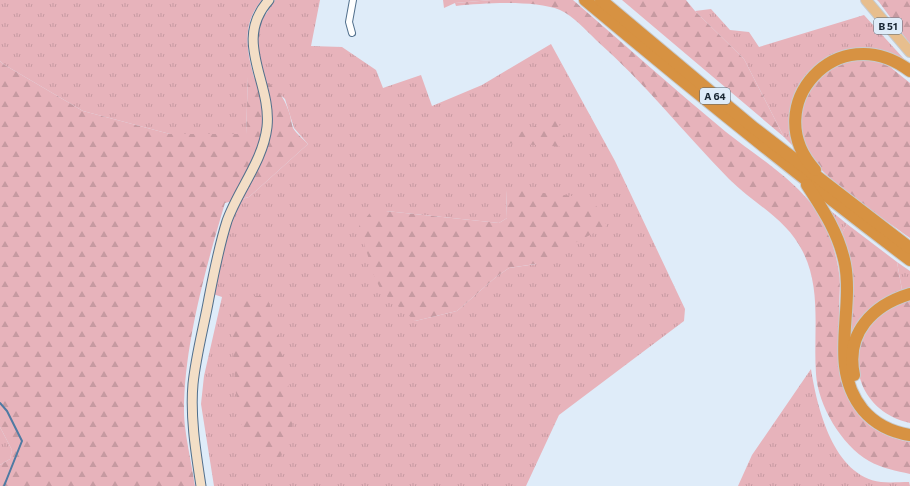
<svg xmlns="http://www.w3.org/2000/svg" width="910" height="486" font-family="Commissioner,sans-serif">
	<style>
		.grass { fill: url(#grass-tufts); fill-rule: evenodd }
		.forest { fill: url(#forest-firs) }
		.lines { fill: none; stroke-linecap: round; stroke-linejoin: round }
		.stream { stroke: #4e7aa3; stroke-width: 2 }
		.street-casing { stroke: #516f8c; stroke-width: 8 }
		.secondary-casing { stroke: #516f8c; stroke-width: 11 }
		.primary-casing { stroke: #c8cbce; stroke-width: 12 }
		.highway-casing { stroke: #c8cbce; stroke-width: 14 }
		.street { stroke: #fff; stroke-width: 6 }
		.secondary { stroke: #f3dec6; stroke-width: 9 }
		.primary { stroke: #e7be8e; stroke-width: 10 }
		.highway { stroke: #d79242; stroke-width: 12 }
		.labels { text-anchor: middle; stroke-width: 3.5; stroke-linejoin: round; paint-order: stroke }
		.shield { fill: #dfecf9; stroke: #55626e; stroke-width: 1 }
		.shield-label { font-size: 10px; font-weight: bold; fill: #1a2733 }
	</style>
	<defs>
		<pattern id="grass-tufts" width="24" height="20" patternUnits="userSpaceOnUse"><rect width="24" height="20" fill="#e7b3bb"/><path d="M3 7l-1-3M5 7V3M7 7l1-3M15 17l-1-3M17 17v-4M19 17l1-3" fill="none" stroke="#c69aa1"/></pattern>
		<pattern id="forest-firs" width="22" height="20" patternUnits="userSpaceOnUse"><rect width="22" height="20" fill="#e7b3bb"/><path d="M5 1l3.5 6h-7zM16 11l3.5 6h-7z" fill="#c69aa1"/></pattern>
	</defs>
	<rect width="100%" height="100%" fill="#dfecf9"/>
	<g class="grass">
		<path d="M 0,0 L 262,0 C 242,23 246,50 254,77 L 248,77 L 246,134 L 170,134 L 83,111 L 3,64 L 0,61 Z"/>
		<path d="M 275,0 L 320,0 L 311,46 L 342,47 L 376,70 L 383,88 L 421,75 L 432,106 L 482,85 L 551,44 L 615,161 L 685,309 L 684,321 L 559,415 L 526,486 L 214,486 L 201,404 L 204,376 L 222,297 L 210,293 L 235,201 L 249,197 L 308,144 L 294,128 L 285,99 L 264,80 L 256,46 L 260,23 ZM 506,190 L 536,264 L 509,268 L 496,277 L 457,311 L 415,321 L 386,211 L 499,223 L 507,218 Z"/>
		<path d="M 443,0 L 492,0 L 455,3 L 444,8 Z"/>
		<path d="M 711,9 L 730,30 L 749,32 L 759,47 L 864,15 L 905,60 C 894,54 883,49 871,48 C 834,45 796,71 791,109 C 790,122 792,135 795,148 L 784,137 L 744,59 L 695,11 Z"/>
		<path d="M 831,211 L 847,224 L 842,233 L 831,212 Z"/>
		<path d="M 897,262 L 910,271 L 910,289 L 902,290 Z"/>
		<path d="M 811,369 C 817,407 833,476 881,482 C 890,483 900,482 909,482 L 910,486 L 738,486 L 752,455 Z"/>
		<path d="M 0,427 L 12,450 L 10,459 L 0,465 Z"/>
	</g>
	<g class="forest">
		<path d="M 492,0 L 573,0 C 624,44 674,89 726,132 C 761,160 806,185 826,227 C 832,241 837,258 839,273 C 841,284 839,296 839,307 C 839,368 835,428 910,442 L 910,474 C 897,471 881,468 869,461 C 841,445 818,405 816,374 C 813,333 822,290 803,252 C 787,219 754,204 729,179 C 684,133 644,82 596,40 C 586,30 573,16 560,10 C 534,0 485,3 456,6 L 455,3 Z"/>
		<path d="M 622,0 L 686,0 L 695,11 L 744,59 L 784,137 Z"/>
		<path d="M 877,0 L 910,0 L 910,44 L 879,2 Z"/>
		<path d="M 855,59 L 884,62 L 910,83 L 910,238 C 887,221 818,175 807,152 C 800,136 798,115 806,99 C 820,70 825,70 855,59 Z"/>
		<path d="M 0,61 L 3,64 L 83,111 L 170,134 L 246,134 L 248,76 C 271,80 282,91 289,112 C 291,117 291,123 293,128 C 296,133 303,139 308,144 L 249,197 L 225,203 C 206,267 184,345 184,411 C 184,432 192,464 195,486 L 0,486 L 0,465 L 10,459 L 12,450 L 0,427 Z"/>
		<path d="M 552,119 L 557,120 L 568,143 L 566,147 L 505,143 L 506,138 Z"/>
		<path d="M 506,189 L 592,198 L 607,226 L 535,264 L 509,268 L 496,277 L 457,311 L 415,321 L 382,292 L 374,276 L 359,226 L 370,213 L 386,211 L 499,223 L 507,218 Z"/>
		<path d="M 847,224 L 897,262 L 902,290 C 867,304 865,312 848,343 L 852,269 L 842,233 Z"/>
		<path d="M 266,295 C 277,320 299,417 290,441 C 288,446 283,452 280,457 L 265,457 L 243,431 L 236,394 L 231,321 L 232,299 Z"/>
		<path d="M 910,297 L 910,423 C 862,412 844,364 869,323 C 872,318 881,313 886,310 C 894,304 900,299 910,297 Z"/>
	</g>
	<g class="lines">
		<path class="stream" d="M 0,403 L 7,411 L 22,441 L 4,486"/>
		<g class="street-casing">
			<path id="street" d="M 352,33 L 349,22 L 353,0"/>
		</g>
		<g class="secondary-casing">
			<path id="secondary" d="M 201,486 C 196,453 190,417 193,384 C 196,355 204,326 209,298 C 214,272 219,246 227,221 C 238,190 263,161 267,127 C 272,82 232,41 269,0"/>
		</g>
		<g class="primary-casing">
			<path id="primary" d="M 866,0 L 910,52"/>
		</g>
		<g class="highway-casing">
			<g id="highway">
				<path d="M 585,0 C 691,89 799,176 910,260"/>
				<path d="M 601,0 L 754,128 L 910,248"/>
				<path d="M 815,170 C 757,106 838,16 910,71"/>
				<path d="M 807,185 C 824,211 839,234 845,264 C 854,313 828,367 863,410 C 875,424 891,432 910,435"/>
				<path d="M 854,375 C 845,333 873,305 910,294"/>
			</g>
		</g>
		<use href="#street" class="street"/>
		<use href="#secondary" class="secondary"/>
		<use href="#primary" class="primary"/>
		<use href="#highway" class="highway"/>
	</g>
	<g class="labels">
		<g class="shield">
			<rect x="874" y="18" width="28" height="16" rx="3"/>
			<rect x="700" y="88" width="30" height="16" rx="3"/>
		</g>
		<g class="shield-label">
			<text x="888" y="30">B 51</text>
			<text x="715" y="100">A 64</text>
		</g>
	</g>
</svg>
